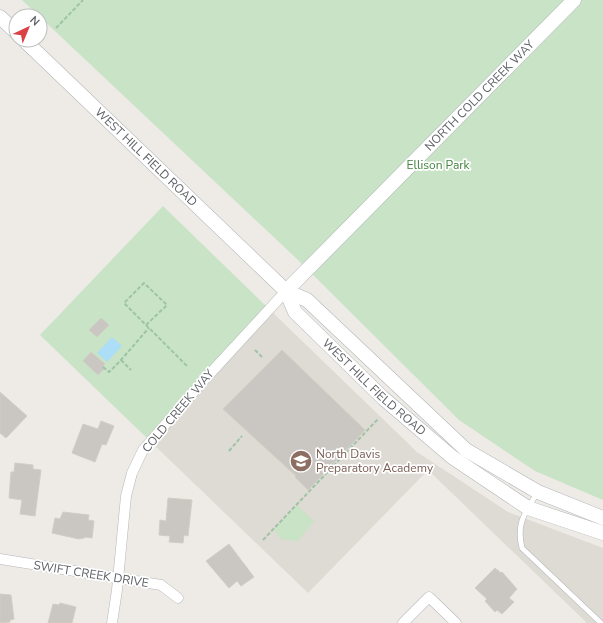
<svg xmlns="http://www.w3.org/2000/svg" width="603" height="623" font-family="'Nunito Sans',sans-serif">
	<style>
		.education { fill: #dedad4 }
		.green { fill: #c8e3c5 }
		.water { fill: #addef7 }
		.building { fill: #cac6c2; stroke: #d2cdc4 }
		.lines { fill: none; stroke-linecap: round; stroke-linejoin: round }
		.lane-casing { stroke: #b3b6b9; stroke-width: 6 }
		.street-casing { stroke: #b3b6b9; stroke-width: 11 }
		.secondary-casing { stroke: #b2b5b9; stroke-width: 15 }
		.path { stroke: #9ec4a6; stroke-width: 2; stroke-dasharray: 4 2; stroke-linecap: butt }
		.lane { stroke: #fff; stroke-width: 5 }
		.street { stroke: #fff; stroke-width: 10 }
		.secondary { stroke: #fff; stroke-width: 14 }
		.labels { text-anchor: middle; stroke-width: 3.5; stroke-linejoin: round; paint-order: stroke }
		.street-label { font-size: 12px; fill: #5d6165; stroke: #fff }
		.park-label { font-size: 12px; fill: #42833e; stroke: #fff }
		.education-label { font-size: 12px; fill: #785e54; stroke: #fff; text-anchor: start }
	</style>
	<rect width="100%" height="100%" fill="#eeebe6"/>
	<path class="education" d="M 269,309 L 417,452 L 508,512 L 603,548 L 603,623 L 587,623 L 428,470 L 308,593 L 150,441 Z"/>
	<g class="green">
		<path d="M 22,0 L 603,0 L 603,500 L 535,471 L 459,420 L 297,259 Z"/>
		<path d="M 163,206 L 269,309 L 150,441 L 40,335 Z"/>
		<path d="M 297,505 L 314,521 L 298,541 L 281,539 L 274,530 Z"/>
	</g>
	<path class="water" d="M 112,337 L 122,346 L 107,362 L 97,353 Z"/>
	<g class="building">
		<path d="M 101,318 L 109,325 L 97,337 L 89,330 Z"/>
		<path d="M 282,350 L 365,430 L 308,490 L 295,477 L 296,476 L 223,409 Z"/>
		<path d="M 91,352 L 105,364 L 103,366 L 105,368 L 98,375 L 83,361 Z"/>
		<path d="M 0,392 L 27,416 L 6,438 L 0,433 Z"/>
		<path d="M 101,421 L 114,426 L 106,445 L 102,444 L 95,462 L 72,453 L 83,424 L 98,429 Z"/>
		<path d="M 15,463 L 33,465 L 33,469 L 41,470 L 35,516 L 20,514 L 22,500 L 9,498 L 11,472 L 14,472 Z"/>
		<path d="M 168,498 L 192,500 L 188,536 L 184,535 L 183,543 L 169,542 L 170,536 L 159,535 L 160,520 L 166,521 Z"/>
		<path d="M 63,512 L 89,515 L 88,520 L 94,521 L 92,538 L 85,537 L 84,538 L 79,539 L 52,533 L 55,518 L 60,519 Z"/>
		<path d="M 229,544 L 254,577 L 241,586 L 237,581 L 229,588 L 206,561 Z"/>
		<path d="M 495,568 L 501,573 L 502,572 L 517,589 L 509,598 L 514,602 L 502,614 L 497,610 L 495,612 L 485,601 L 487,599 L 475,588 Z"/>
		<path d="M 0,594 L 11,595 L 14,619 L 10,620 L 10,622 L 0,623 Z"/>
		<path d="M 60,603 L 76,607 L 72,623 L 48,623 L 53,604 L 59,605 Z"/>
	</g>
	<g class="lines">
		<g class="lane-casing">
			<path id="lane" d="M 537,493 C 525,513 516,523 522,548 L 601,623"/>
		</g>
		<g class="street-casing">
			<g id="street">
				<path d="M 0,559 L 161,585 L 178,598"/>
				<path d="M 112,623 L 117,590 L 126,496 L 132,473 L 143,450 L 205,379 L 286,291"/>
				<path d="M 403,623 L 429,597 L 456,623"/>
			</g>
		</g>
		<g class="secondary-casing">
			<g id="secondary">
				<path d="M 0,17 L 16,32"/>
				<path id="s1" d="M 24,40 L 286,291 L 307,300 L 466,450 L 538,492 L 603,518"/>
				<path id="s2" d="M 286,291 L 574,0"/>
				<path id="s3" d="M 286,291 L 295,312 L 383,398 L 452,457 L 528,508 L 603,533"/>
			</g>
		</g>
		<g class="path">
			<path d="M 56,28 L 83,0"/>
			<path d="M 146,325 L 167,305 L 144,283 L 124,303 L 188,367"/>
			<path d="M 255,350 L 263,358"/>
			<path d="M 121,360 L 131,370"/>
			<path d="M 103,367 L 109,372 C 124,358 135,343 149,328"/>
			<path d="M 229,451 L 242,436"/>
			<path d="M 263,540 L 378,419"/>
		</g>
		<use href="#lane" class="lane"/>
		<use href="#street" class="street"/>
		<use href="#secondary" class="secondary"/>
	</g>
	<defs>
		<g id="school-disc" transform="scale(1.15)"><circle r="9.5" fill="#8d6e63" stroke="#fff"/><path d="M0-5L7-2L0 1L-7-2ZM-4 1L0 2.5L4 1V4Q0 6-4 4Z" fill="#fff"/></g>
	</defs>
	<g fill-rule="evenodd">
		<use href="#school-disc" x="301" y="461"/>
	</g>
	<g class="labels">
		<g class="street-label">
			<text dy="4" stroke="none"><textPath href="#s2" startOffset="275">NORTH COLD CREEK WAY</textPath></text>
			<text dy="4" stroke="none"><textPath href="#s1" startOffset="169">WEST HILL FIELD ROAD</textPath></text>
			<text dy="4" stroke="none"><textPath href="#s3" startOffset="132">WEST HILL FIELD ROAD</textPath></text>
			<text transform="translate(178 411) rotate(-50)" y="4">COLD CREEK WAY</text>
			<text transform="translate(91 574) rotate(9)" y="4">SWIFT CREEK DRIVE</text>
		</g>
		<g class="park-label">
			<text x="438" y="169">Ellison Park</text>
		</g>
		<g class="education-label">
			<text x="316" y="458">North Davis<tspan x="316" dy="14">Preparatory Academy</tspan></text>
		</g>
	</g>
	<g transform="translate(28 28) rotate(44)"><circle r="19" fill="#ffffff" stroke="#bec0c1"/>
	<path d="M0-3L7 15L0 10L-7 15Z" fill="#d94144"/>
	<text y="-6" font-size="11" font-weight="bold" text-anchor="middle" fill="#5d6165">N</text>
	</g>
</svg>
